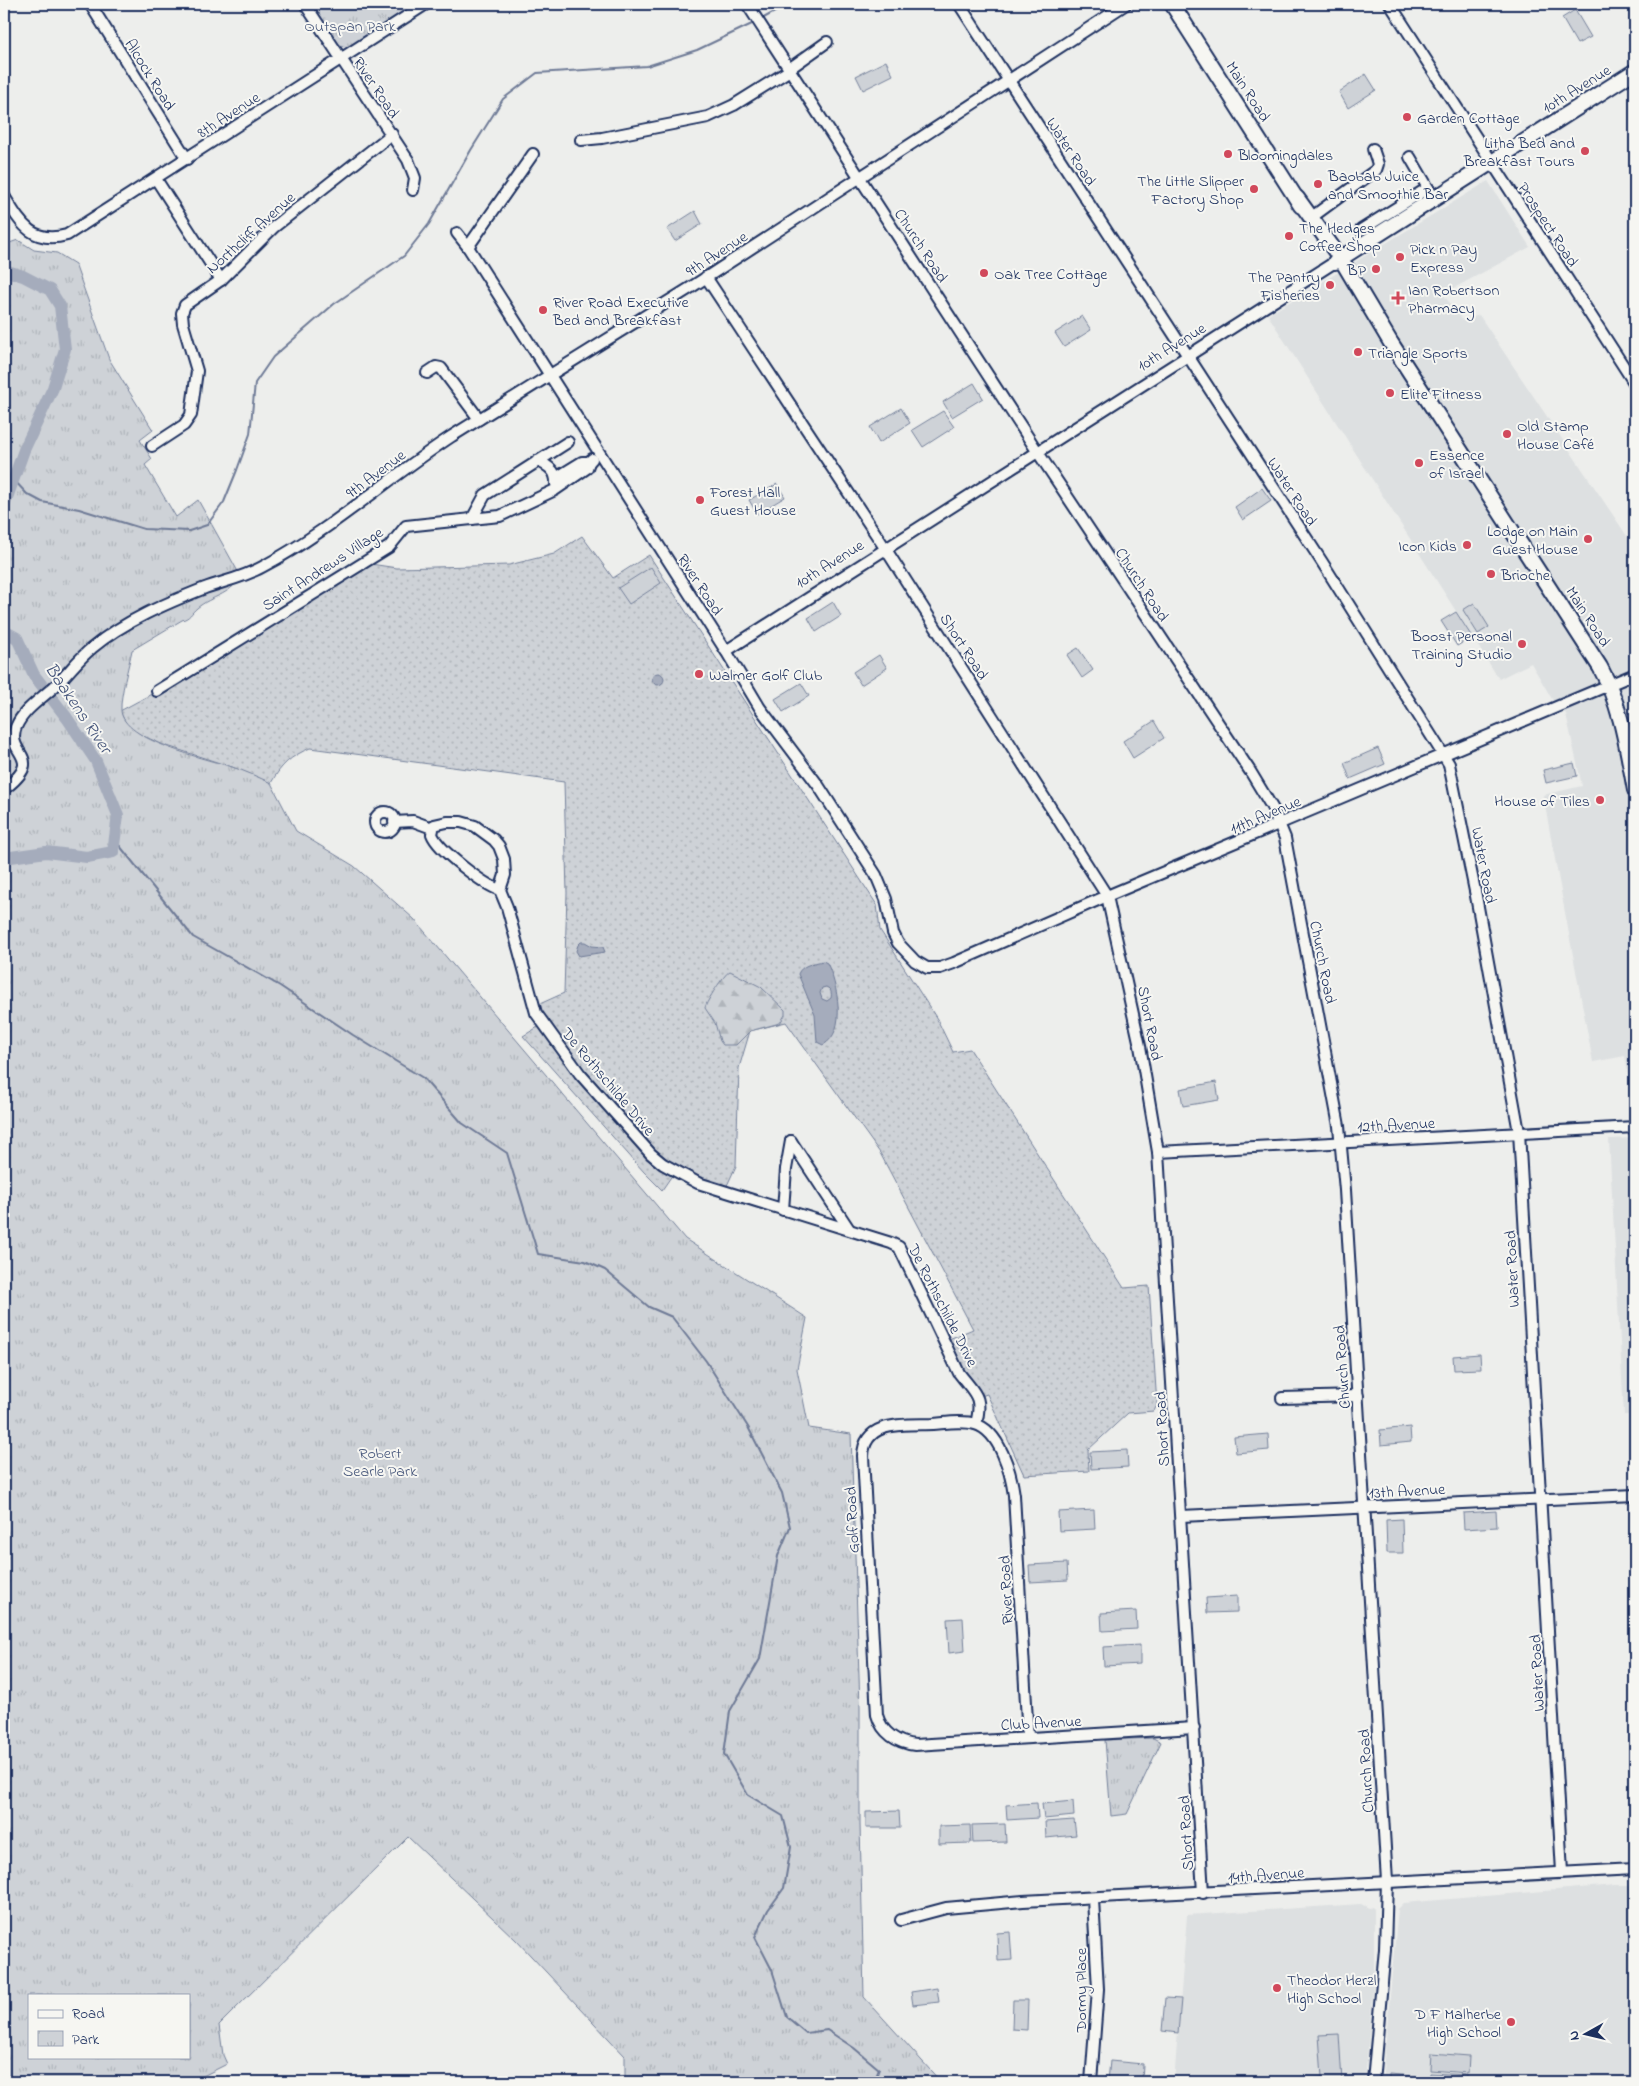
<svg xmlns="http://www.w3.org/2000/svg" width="1639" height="2086" font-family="'Indie Flower',sans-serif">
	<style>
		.built { fill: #dde0e1 }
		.grass { fill: url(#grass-dots); stroke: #74809a }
		.forest { fill: url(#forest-firs); stroke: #74809a }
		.park { fill: url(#park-tufts); stroke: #74809a; fill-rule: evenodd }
		.pitch { fill: #ced2d7; stroke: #74809a }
		.water { fill: #a5acbc; stroke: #6e7a96; fill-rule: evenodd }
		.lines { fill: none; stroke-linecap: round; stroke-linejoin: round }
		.stream { stroke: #6e7a96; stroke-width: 2 }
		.river { stroke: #a5acbc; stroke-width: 12 }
		.minor-casing { stroke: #1b2f5e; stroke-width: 14 }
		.major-casing { stroke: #1b2f5e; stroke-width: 18 }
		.minor { stroke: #f6f6f2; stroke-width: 10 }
		.major { stroke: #f6f6f2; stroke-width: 14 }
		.poi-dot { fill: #d1495b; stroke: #f6f6f2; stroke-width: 2 }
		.labels { text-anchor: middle; stroke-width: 4; stroke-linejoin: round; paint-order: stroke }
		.park-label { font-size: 16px; fill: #48587c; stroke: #f6f6f2 }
		.street-label { font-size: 16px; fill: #1b2f5e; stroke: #f6f6f2 }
		.poi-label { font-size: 16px; fill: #1b2f5e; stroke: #f6f6f2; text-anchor: start }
		.water-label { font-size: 18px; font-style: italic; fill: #44547a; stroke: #f6f6f2 }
	</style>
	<defs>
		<pattern id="grass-dots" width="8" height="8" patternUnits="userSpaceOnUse" patternTransform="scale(1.25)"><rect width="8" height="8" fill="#ced2d7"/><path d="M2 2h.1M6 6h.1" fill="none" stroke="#b0b5bb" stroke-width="1.8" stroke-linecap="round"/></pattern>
		<pattern id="forest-firs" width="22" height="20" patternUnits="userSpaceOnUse" patternTransform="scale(1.25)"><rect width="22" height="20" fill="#ced2d7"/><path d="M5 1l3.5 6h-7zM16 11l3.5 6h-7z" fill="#b0b5bb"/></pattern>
		<pattern id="park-tufts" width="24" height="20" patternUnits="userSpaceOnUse" patternTransform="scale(1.25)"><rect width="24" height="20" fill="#ced2d7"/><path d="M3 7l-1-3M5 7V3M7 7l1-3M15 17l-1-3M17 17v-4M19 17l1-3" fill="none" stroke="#b0b5bb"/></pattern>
	</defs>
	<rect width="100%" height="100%" fill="#edeeec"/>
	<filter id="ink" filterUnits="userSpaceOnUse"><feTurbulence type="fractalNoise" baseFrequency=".02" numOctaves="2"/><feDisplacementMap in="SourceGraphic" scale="10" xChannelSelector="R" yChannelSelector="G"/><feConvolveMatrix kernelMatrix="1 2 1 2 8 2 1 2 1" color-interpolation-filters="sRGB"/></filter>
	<g filter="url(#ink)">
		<g class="built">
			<path d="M 1488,181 L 1530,247 L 1443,294 L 1463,321 L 1479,315 L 1635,548 L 1635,1098 L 1630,1086 L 1625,1056 L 1593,1062 L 1543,795 L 1582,786 L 1566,714 L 1552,699 L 1531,663 L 1499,679 L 1268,315 Z"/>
			<path d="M 1635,1138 L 1635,1415 L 1624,1415 L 1609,1139 Z"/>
			<path d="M 1615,1885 L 1635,1885 L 1635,2082 L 1382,2082 L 1398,1909 L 1404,1903 Z"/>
			<path d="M 1361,1904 L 1369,1908 L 1372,1907 L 1374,1909 L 1374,1978 L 1365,2082 L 1174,2082 L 1187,1915 Z"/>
		</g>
		<path class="grass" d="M 582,536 L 613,578 L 649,555 L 877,905 L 880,930 L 937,1019 L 953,1052 L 970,1049 L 1124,1288 L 1149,1286 L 1157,1405 L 1154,1411 L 1128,1413 L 1088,1450 L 1089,1471 L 1024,1475 L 987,1394 L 978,1397 L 944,1341 L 973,1329 L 880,1153 L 786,1022 L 750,1031 L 739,1068 L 736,1166 L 724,1192 L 675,1171 L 662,1190 L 644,1172 L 523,1036 L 543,1024 L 533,1007 L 564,993 L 567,893 L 564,782 L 310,748 C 290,757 282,764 271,783 L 232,767 L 164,745 L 141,735 L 127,726 L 120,711 L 157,691 L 364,563 L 397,568 L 509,565 L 554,554 Z"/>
		<path class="forest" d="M 730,971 L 761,987 L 785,1010 L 785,1015 L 780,1023 L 750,1031 L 736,1045 L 723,1045 L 720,1041 L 715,1023 L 705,1008 C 706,1002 724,974 730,971 Z"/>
		<g class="park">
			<path d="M 311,4 L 421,4 L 354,47 C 346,47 340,47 335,40 Z"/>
			<path d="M 18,240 L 34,250 L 57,253 L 75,264 L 109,359 L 153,430 L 140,440 L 152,459 L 145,465 L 176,517 L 198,500 L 241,577 C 227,597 213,595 197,608 C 191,613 190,618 182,620 L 132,650 C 129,665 120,696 121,710 C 122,741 208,759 232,767 C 245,771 258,777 271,783 L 296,831 L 354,866 L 414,919 L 685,1239 L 807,1318 L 797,1369 L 809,1428 L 851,1434 L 860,1707 L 860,1824 L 864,1997 L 941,2082 L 625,2082 L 625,2056 L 516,1940 L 408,1837 L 219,2025 L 223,2055 L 227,2064 L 191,2082 L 4,2082 L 4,245 ZM 29,1995 L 189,1995 L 189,2057 L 29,2057 Z"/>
			<path d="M 1153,1738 L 1161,1742 L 1127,1814 L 1111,1816 L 1105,1740 Z"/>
		</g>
		<g class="pitch">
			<path d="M 1575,10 L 1591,37 L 1577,44 L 1562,18 Z"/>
			<path d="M 886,61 L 893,75 L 863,90 L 856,76 Z"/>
			<path d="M 1366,74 L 1376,90 L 1348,108 L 1339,92 Z"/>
			<path d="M 695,211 L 702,224 L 675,241 L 667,229 Z"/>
			<path d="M 1082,316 L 1091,330 L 1064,347 L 1055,333 Z"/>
			<path d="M 974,383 L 983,398 L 952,417 L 943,402 Z"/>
			<path d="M 901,408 L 910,423 L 879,443 L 870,427 Z"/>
			<path d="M 943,411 L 954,427 L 923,447 L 912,430 Z"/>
			<path d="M 777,484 L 785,497 L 757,514 L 749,500 Z"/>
			<path d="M 1262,488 L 1271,501 L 1243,520 L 1235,507 Z"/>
			<path d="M 651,567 L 661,583 L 629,604 L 618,588 Z"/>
			<path d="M 833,602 L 841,616 L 816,632 L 808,618 Z"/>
			<path d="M 1474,603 L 1489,627 L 1478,634 L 1463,610 Z"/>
			<path d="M 1456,612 L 1472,637 L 1457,646 L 1441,621 Z"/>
			<path d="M 1078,648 L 1093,670 L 1082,678 L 1067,655 Z"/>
			<path d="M 879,655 L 887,668 L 861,685 L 853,672 Z"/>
			<path d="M 801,683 L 809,696 L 783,712 L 775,699 Z"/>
			<path d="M 1154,721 L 1164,738 L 1133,758 L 1123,741 Z"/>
			<path d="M 1378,748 L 1385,764 L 1350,779 L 1344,763 Z"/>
			<path d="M 1574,763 L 1577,776 L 1546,783 L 1543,770 Z"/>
			<path d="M 1216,1082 L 1219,1100 L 1183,1106 L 1180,1089 Z"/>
			<path d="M 1480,1354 L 1481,1369 L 1454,1370 L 1453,1356 Z"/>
			<path d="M 1410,1427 L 1411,1442 L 1381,1445 L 1380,1430 Z"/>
			<path d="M 1268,1434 L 1269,1450 L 1236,1453 L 1234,1437 Z"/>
			<path d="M 1127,1450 L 1128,1467 L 1091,1469 L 1090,1452 Z"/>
			<path d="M 1094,1510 L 1095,1529 L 1059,1531 L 1058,1512 Z"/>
			<path d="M 1496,1511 L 1497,1527 L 1464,1529 L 1463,1513 Z"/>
			<path d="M 1402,1519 L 1403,1553 L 1387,1553 L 1386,1520 Z"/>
			<path d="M 1067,1563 L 1068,1580 L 1030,1582 L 1029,1565 Z"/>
			<path d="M 1237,1596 L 1237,1612 L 1207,1613 L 1206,1598 Z"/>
			<path d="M 1136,1611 L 1137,1629 L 1102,1631 L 1101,1613 Z"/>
			<path d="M 963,1618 L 965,1651 L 949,1653 L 947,1619 Z"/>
			<path d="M 1140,1645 L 1140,1664 L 1104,1666 L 1103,1647 Z"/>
			<path d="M 1073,1801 L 1074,1816 L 1044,1819 L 1042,1804 Z"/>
			<path d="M 1037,1803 L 1038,1818 L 1007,1820 L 1006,1805 Z"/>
			<path d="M 899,1811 L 900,1828 L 866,1828 L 866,1812 Z"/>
			<path d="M 1074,1820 L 1076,1835 L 1046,1838 L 1045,1822 Z"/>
			<path d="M 1005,1824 L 1006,1842 L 973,1843 L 972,1825 Z"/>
			<path d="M 970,1825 L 971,1843 L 939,1844 L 939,1826 Z"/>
			<path d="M 1010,1932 L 1012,1960 L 998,1961 L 997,1933 Z"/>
			<path d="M 937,1988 L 939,2002 L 913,2005 L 911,1992 Z"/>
			<path d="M 1165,1998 L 1181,1999 L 1178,2033 L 1162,2031 Z"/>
			<path d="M 1013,2000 L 1028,2000 L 1027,2030 L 1012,2029 Z"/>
			<path d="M 1339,2034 L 1342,2082 L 1306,2082 L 1306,2078 L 1322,2077 L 1319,2035 Z"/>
			<path d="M 1431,2053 L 1469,2056 L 1468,2073 L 1430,2070 Z"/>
			<path d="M 1110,2061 L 1143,2064 L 1142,2082 L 1108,2081 Z"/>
			<path d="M 1430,2073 L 1467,2075 L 1467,2082 L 1430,2082 Z"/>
			<path d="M 1389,2074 L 1426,2077 L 1426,2082 L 1389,2082 Z"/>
		</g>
		<g class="water">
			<circle cx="658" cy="679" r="6"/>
			<path d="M 581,942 L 585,942 L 592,946 L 603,947 L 605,952 L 579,956 L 576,951 L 578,945 Z"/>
			<path d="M 823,961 L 827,963 C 837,983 848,1032 823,1045 L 817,1042 L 815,1015 L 798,974 C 801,965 814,963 823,961 ZM 826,987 C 831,989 832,993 831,998 L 827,1001 L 822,999 L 820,993 L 822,988 Z"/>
		</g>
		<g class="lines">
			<g class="stream">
				<path d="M 760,20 L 789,4"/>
				<path d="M 13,479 L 27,494 L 42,502 L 79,509 L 144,529 L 189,531 L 207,525 L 224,502 L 237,470 L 250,434 L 255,383 L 273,357 L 334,304 L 404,256 L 429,224 L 471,150 L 503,99 L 537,73 L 647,66 L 697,50 L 754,23"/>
				<path d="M 115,840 L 193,937 L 280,986 L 353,1035 L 423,1078 L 462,1123 L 507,1153 L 538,1254 L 585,1261 L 605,1270 L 649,1307 L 672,1317 L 706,1361 L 748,1427 L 782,1493 L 790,1527 L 778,1556 L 760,1659 L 730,1711 L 724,1754 L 748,1795 L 783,1816 L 791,1847 L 784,1888 L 768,1910 L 755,1937 L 772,1970 L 787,2017 L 806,2033 L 827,2030 L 854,2048 L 879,2069 L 874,2082"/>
			</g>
			<g class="river">
				<path d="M 4,270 L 23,276 L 50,290 L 60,306 L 65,349 L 53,388 L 24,450 L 4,506"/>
				<path d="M 4,631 L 17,638 L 34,675 L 67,718 L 96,761 L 118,815 L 113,852 L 87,857 L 46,852 L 4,858"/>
			</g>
			<g class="minor-casing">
				<g id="minor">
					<path d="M 90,4 L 187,159"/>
					<path d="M 305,4 L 408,160 L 415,178 L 413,190"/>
					<path d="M 747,4 L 1037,451 L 1250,771 L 1273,809 L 1285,838 L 1339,1126 L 1345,1190 L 1387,1881 L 1385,1949 L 1373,2082"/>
					<path d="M 959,4 L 1322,562 L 1449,764 L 1476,896 L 1519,1132 L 1562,1872"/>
					<path d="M 1390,4 L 1635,384"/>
					<path d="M 789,69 L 827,42"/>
					<path d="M 581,140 L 602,138 L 708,117 L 734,105 L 790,70"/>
					<path d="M 1410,157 L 1431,193"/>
					<path d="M 156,179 L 221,280"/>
					<path d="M 4,196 C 20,222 31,245 67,235 L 426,4"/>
					<path d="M 1312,217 L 1376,170 L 1378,164 L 1373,149"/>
					<path d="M 1361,230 L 1428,188"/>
					<path d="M 457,233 L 468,247 L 726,651 L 760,708 L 818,785 L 876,875 L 886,899 L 893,933 L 898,943 L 915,961 L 927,968 L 940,968 L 954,963 L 1107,896 L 1635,674"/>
					<path d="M 468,247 L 533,154"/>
					<path d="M 706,277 L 885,548 L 1107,896 L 1140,1046 L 1158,1152 L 1203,1893"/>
					<path d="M 427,373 L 436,367 L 441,368 L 479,419"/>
					<path d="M 152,446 L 184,425 L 191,415 L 197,371 L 183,324 L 182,313 L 185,305 L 221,280 L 274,227 L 392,134"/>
					<path d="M 537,461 C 548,465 557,471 556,484"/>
					<path d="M 556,478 L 582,462 L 589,462 L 592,459"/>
					<path d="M 472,519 L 485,495 L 568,442"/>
					<path d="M 726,651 L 1335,262"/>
					<path d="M 157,691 L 389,547 L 406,526 L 500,516 L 555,490 L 587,468 L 589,462"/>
					<path d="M 8,786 C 45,756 5,755 16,727 C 23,710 42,698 55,686 C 68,674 78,659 92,648 C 124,621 167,603 205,588 C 225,581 244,577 262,567 C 330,531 388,478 452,436 L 690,288 L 1126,4"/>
					<circle cx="385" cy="822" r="10"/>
					<path d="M 394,822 L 413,821 L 432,828"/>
					<path d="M 500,890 C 484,885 438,850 432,834 L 434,825 L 447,822 L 461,822 L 475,826 L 494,840 L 499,846 L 504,859 L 505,875 L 500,890 L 507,907 L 536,1013 L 580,1074 L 651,1154 L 663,1164 L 698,1183 L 891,1243 L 899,1247 L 959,1373 C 975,1394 983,1396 976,1424"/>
					<path d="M 791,1141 L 849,1229"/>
					<path d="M 1158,1152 L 1635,1127"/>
					<path d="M 783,1210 L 786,1169 L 791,1141"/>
					<path d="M 1282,1398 L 1358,1396"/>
					<path d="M 1181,1516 L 1635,1495"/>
					<path d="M 1028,1738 L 1014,1495 C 1011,1473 1000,1431 975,1424 C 963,1420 946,1423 933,1424 C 907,1425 864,1419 863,1456 L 877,1715 C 882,1733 897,1743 915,1745 L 1194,1728"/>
					<path d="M 901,1920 L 946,1908 L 1023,1901 L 1635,1869"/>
					<path d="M 1091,2082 L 1098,1989 L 1093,1899"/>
				</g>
			</g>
			<g class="major-casing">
				<g id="major">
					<path d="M 1172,4 L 1301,206"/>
					<path d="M 1297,198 L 1341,259 L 1391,343 L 1600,667 C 1621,705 1627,748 1635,790"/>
					<path d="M 1335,262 L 1635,71"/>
				</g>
			</g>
			<use href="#minor" class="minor"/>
			<use href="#major" class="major"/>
		</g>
	</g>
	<g class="poi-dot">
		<circle cx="1407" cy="117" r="5"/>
		<circle cx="1585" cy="151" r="5"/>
		<circle cx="1228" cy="154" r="5"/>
		<circle cx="1318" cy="184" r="5"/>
		<circle cx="1254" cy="189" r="5"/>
		<circle cx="1289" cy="236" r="5"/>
		<circle cx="1400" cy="257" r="5"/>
		<circle cx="1376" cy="269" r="5"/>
		<circle cx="984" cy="273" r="5"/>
		<circle cx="1330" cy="285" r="5"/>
		<path d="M1395.5 290.5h5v5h5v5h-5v5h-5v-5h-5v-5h5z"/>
		<circle cx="543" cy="310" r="5"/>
		<circle cx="1358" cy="352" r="5"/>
		<circle cx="1390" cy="393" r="5"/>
		<circle cx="1507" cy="434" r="5"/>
		<circle cx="1419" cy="463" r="5"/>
		<circle cx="700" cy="500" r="5"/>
		<circle cx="1588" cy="539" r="5"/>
		<circle cx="1467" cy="545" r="5"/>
		<circle cx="1491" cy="574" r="5"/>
		<circle cx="1522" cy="644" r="5"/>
		<circle cx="699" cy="674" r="5"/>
		<circle cx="1600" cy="800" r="5"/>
		<circle cx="1277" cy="1988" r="5"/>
		<circle cx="1511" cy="2022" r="5"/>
	</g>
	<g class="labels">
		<g class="park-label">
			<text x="350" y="31">Outspan Park</text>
			<text x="380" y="1458">Robert<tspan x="380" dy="18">Searle Park</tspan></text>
		</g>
		<g class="street-label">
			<text transform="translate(151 74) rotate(58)" y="6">Alcock Road</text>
			<text transform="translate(377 87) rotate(56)" y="6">River Road</text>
			<text transform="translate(1576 88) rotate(-32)" y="6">10th Avenue</text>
			<text transform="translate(1249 91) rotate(57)" y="6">Main Road</text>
			<text transform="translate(228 114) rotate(-33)" y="6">8th Avenue</text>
			<text transform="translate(1072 151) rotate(57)" y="6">Water Road</text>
			<text transform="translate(1549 224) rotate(57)" y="6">Prospect Road</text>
			<text transform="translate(250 232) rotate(-42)" y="6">Northcliff Avenue</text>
			<text transform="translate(922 245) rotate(57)" y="6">Church Road</text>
			<text transform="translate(716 253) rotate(-33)" y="6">9th Avenue</text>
			<text transform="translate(1171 346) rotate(-32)" y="6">10th Avenue</text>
			<text transform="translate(375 473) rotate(-37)" y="6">9th Avenue</text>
			<text transform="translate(1293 491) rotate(57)" y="6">Water Road</text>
			<text transform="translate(829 563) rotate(-32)" y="6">10th Avenue</text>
			<text transform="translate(322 568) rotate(-33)" y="6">Saint Andrews Village</text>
			<text transform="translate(701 584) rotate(57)" y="6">River Road</text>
			<text transform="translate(1143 584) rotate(57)" y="6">Church Road</text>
			<text transform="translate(1589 616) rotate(57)" y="6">Main Road</text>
			<text transform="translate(965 646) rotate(57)" y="6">Short Road</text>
			<text transform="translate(1265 814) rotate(-23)" y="6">11th Avenue</text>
			<text transform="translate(1485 865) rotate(79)" y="6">Water Road</text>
			<text transform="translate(1324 962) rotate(79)" y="6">Church Road</text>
			<text transform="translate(1151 1023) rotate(79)" y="6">Short Road</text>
			<text transform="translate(609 1081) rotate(50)" y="6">De Rothschilde Drive</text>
			<text transform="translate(1396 1124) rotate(-3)" y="6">12th Avenue</text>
			<text transform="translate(1511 1269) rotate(-93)" y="6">Water Road</text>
			<text transform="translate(944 1305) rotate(63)" y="6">De Rothschilde Drive</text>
			<text transform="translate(1341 1367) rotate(-94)" y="6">Church Road</text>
			<text transform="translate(1161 1429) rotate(-93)" y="6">Short Road</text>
			<text transform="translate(1407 1490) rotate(-3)" y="6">13th Avenue</text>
			<text transform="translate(851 1520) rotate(-93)" y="6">Golf Road</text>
			<text transform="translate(1005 1590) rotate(-93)" y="6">River Road</text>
			<text transform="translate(1536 1673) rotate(-93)" y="6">Water Road</text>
			<text transform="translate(1041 1722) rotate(-3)" y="6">Club Avenue</text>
			<text transform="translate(1365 1771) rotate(-93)" y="6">Church Road</text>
			<text transform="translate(1185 1833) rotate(-93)" y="6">Short Road</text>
			<text transform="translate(1266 1874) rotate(-4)" y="6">14th Avenue</text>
			<text transform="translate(1080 1990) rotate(-90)" y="6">Dormy Place</text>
		</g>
		<g class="poi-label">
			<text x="1417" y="123">Garden Cottage</text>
			<text x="1575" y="148" text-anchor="end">Litha Bed and<tspan x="1575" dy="18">Breakfast Tours</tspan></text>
			<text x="1238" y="160">Bloomingdales</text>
			<text x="1328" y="181">Baobab Juice<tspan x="1328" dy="18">and Smoothie Bar</tspan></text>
			<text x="1244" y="186" text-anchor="end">The Little Slipper<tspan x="1244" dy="18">Factory Shop</tspan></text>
			<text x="1299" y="233">The Hedges<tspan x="1299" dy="18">Coffee Shop</tspan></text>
			<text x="1410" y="254">Pick n Pay<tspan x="1410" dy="18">Express</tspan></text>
			<text x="1366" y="275" text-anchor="end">BP</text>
			<text x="994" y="279">Oak Tree Cottage</text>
			<text x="1320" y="282" text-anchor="end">The Pantry<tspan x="1320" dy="18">Fisheries</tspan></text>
			<text x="1408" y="295">Ian Robertson<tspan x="1408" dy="18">Pharmacy</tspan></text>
			<text x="553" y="307">River Road Executive<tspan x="553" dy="18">Bed and Breakfast</tspan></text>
			<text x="1368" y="358">Triangle Sports</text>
			<text x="1400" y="399">Elite Fitness</text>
			<text x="1517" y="431">Old Stamp<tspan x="1517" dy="18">House Café</tspan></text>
			<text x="1429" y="460">Essence<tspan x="1429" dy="18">of Israel</tspan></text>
			<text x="710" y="497">Forest Hall<tspan x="710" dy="18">Guest House</tspan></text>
			<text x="1578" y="536" text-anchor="end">Lodge on Main<tspan x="1578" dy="18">Guest House</tspan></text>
			<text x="1457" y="551" text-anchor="end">Icon Kids</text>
			<text x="1501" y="580">Brioche</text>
			<text x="1512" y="641" text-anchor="end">Boost Personal<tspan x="1512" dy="18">Training Studio</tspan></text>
			<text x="709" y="680">Walmer Golf Club</text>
			<text x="1590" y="806" text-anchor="end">House of Tiles</text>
			<text x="1287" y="1985">Theodor Herzl<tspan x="1287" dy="18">High School</tspan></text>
			<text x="1501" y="2019" text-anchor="end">D F Malherbe<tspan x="1501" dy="18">High School</tspan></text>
		</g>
		<g class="water-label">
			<text transform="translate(79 708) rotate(56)" y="6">Baakens River</text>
		</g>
	</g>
	<rect width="1639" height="2086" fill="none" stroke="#f6f6f2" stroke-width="20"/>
	<rect x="10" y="10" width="1619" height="2066" fill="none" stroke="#1b2f5e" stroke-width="2" filter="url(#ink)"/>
	<rect x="28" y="1994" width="162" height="65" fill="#f6f6f2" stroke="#9ea6b7"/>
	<rect x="38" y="2010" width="25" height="8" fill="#f6f6f2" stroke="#9ea6b7"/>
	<text x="72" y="2018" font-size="15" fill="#1b2f5e">Road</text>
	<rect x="38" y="2031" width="25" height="15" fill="url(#park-tufts)" stroke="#9ea6b7"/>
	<text x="72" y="2044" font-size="15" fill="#1b2f5e">Park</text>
	<g transform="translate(1586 2034) rotate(262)" stroke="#f6f6f2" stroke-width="4" paint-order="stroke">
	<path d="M0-4L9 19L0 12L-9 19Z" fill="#1b2f5e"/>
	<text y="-8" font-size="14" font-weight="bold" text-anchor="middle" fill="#1b2f5e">N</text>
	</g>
</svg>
